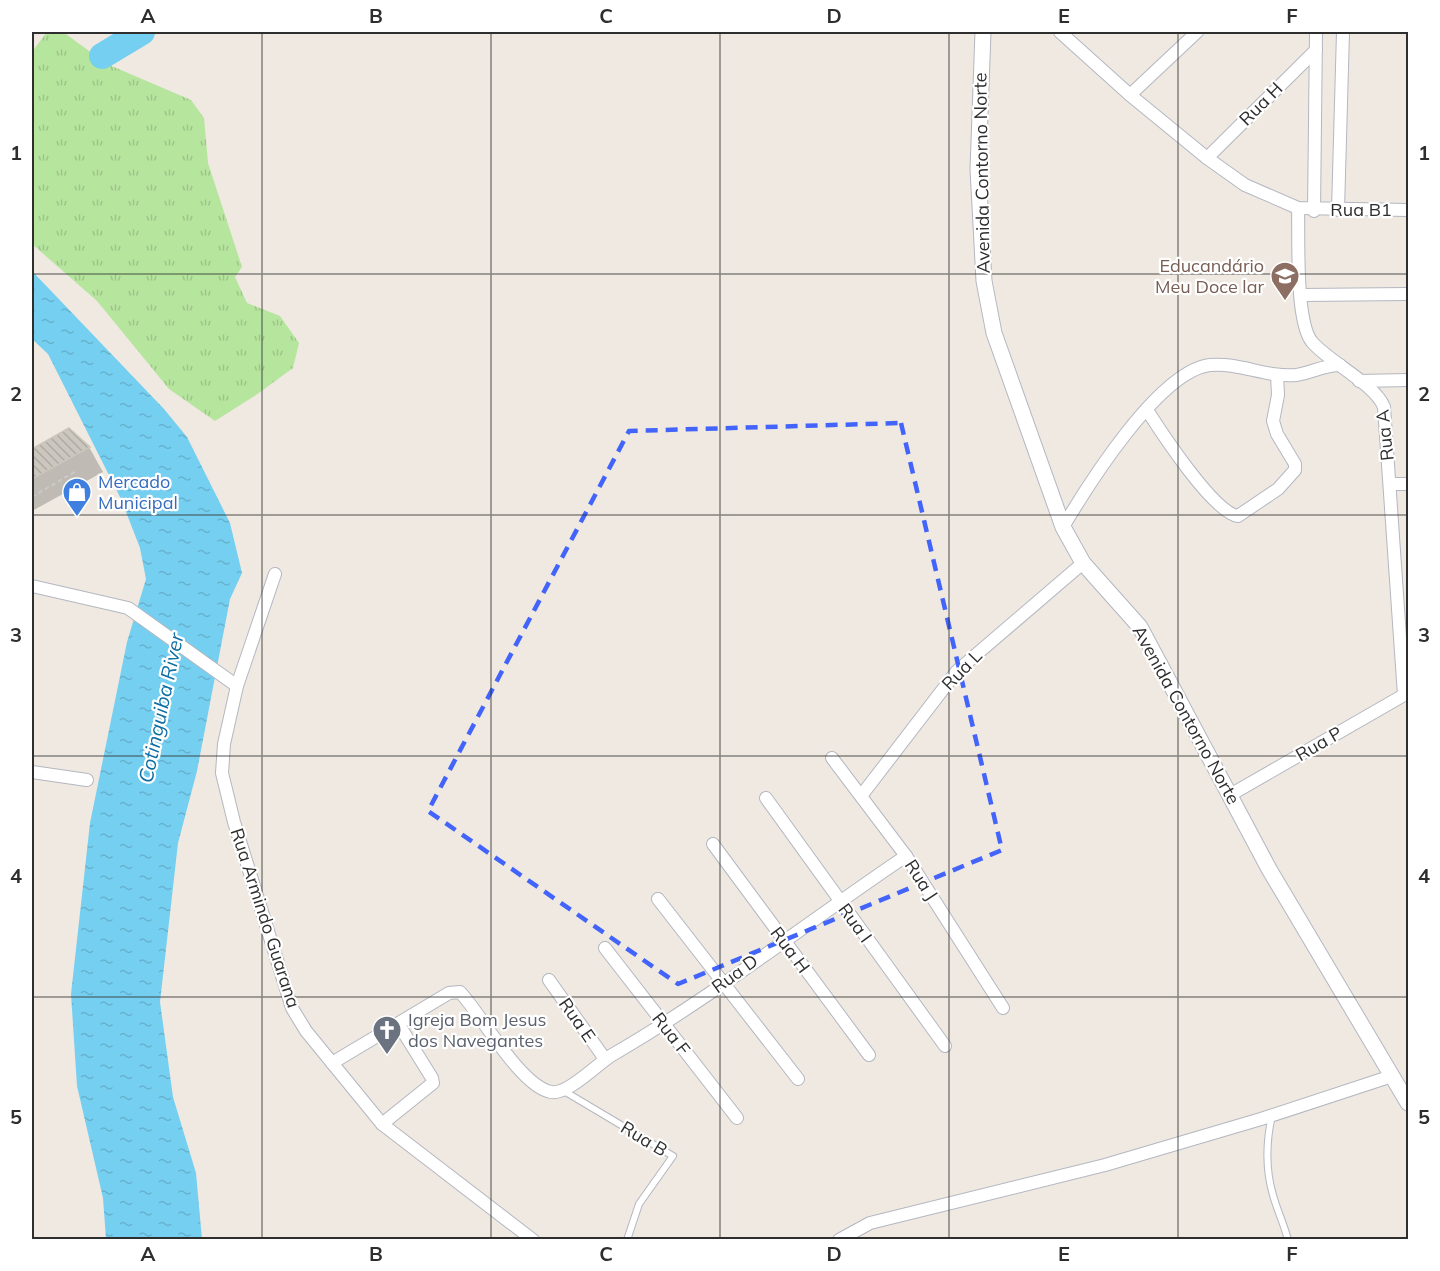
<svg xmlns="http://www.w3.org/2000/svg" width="1440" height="1271" font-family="Mulish,sans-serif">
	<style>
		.grass { fill: url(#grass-tufts) }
		.water { fill: url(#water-ripples) }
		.shadow { fill: #0003 }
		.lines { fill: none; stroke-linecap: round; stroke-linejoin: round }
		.river { stroke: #75cff0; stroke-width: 26 }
		.building { fill: url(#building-back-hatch); stroke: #cbc5ba; stroke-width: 1.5 }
		.service-casing { stroke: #b4b7c1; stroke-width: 8 }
		.minor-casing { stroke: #b4b7c1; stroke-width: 14 }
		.tertiary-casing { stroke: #b4b7c1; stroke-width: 17 }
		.path { stroke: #c9c9c9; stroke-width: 2; stroke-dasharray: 4.5 3; stroke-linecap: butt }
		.service { stroke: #fff; stroke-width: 6 }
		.minor { stroke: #fff; stroke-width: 12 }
		.tertiary { stroke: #fff; stroke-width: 15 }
		.marked { fill: none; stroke: #4264fb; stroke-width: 4.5; stroke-dasharray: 12 8; stroke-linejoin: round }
		.grid { fill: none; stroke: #2e2e2e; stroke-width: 1.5; stroke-opacity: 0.55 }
		.labels { text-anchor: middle; stroke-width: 4.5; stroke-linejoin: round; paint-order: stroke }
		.street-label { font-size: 18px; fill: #2e2e2e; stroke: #fff }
		.education-label { font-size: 18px; fill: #785e54; stroke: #fff; text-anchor: end }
		.shop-label { font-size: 18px; fill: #366cbe; stroke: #fff; text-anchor: start }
		.worship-label { font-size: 18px; fill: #5b616d; stroke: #fff; text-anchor: start }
		.water-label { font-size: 20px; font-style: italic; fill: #0d6fa3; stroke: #fff }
		.neatline { fill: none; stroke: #2e2e2e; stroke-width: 2 }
		.grid-label { font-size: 20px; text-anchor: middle; font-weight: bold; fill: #2e2e2e }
	</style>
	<defs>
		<pattern id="grass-tufts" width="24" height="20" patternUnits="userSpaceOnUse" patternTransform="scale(1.5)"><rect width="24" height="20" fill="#b6e59e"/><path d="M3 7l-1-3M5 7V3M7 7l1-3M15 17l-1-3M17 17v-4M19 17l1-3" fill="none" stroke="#9dc588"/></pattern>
		<pattern id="water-ripples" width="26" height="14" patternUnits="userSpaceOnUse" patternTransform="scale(1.5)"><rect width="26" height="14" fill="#75cff0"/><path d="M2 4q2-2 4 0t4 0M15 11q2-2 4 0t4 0" fill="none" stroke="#66b2ce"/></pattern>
		<pattern id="building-back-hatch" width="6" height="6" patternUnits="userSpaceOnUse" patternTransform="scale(1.5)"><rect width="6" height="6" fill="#cbc7bf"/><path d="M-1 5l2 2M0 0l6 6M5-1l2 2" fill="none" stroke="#afaba4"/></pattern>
	</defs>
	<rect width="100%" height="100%" fill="#efe9e1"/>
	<path class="grass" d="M 47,32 L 63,32 L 107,64 L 191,100 L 204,118 L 208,163 L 242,267 L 235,277 L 247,303 L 280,316 L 299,343 L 293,368 L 256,395 L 215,421 L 169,389 L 97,301 L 32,244 L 32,52 Z"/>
	<path class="water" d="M 32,271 L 164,409 L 187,437 L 230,523 L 242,573 L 230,599 L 197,771 L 178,843 L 160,1002 L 173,1097 L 196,1173 L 202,1239 L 106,1239 L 103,1198 L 77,1086 L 71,994 L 90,823 L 127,642 L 146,579 L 140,548 L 121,499 L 48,354 L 32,339 Z"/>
	<path class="shadow" d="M 69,430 L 89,447 L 103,472 L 32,511 L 32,451 Z"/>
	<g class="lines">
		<path class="river" d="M 102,56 L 142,32"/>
	</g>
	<path class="building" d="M 69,428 L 90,447 L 32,479 L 32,449 Z"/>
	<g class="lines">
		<g class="service-casing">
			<g id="service">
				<path d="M 564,1091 L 673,1156 L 639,1204 L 627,1240"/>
				<path d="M 1272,1115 C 1266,1142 1265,1168 1273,1195 C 1277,1210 1284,1224 1288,1240"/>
			</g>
		</g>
		<g class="minor-casing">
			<g id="minor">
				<path d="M 1060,32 L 1130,95 L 1207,158 L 1245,185 L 1298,208 L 1408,210"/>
				<path d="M 1130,95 L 1197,32"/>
				<path d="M 1207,158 L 1316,50"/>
				<path d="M 1298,208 C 1299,238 1295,321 1312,342 C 1329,362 1375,384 1384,407 L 1404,695"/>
				<path d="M 1338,210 L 1343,32"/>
				<path d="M 1314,211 L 1316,32"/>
				<path d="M 1301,295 L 1408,294"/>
				<path d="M 1359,381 L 1408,380"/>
				<path d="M 1147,410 C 1161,432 1214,513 1238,516 L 1278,489 L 1295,470 L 1295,464 L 1277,434 L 1273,421 L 1278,395 L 1277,375"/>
				<path d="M 1390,484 L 1408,484"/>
				<path d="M 1063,527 C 1088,485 1159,371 1210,365 C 1239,362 1267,378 1296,375 C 1311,373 1324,365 1340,365"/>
				<path d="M 275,574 L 237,686 L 224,744 L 222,773 L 234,822 L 292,1008 L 306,1031 L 382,1124 L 533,1240"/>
				<path d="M 32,586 L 128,608 L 237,686"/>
				<path d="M 832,758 L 906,856 L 1003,1008"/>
				<path d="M 32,772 L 87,780"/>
				<path d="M 1230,795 L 1404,695 L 1408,695"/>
				<path d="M 861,796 L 957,671 L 1083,563"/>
				<path d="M 766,798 L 945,1046"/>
				<path d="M 713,844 L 869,1055"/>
				<path d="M 658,899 L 798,1079"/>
				<path d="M 605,948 L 737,1118"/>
				<path d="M 549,980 L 605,1059"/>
				<path d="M 332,1063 L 449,993 L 460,992 C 481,1014 520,1086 551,1092 C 568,1095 597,1064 612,1055 C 714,996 808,922 906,856"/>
				<path d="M 382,1124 L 433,1083 L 432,1078 L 399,1025"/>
				<path d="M 839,1240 L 870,1223 L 1105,1165 L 1261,1119 L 1392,1076"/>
			</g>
		</g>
		<g class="tertiary-casing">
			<path id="tertiary" d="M 983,32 L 978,169 L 984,281 L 994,333 L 1063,527 L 1083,563 L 1140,627 L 1269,869 L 1408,1103"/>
		</g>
		<path class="path" d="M 32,497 L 76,471"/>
		<use href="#service" class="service"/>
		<use href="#minor" class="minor"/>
		<use href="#tertiary" class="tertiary"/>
	</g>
	<path class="marked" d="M 901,423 L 1002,850 L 678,984 L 428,811 L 629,431 Z"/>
	<path class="grid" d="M 262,32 L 262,1240M 491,32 L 491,1240M 720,32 L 720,1240M 949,32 L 949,1240M 1178,32 L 1178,1240M 32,274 L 1408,274M 32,515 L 1408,515M 32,756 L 1408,756M 32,997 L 1408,997"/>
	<defs>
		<g id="school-pin" transform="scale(1.5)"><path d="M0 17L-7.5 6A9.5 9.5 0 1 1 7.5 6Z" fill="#8d6e63" stroke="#fff"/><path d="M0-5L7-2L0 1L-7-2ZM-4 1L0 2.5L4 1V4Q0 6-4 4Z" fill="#fff"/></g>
		<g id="shop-pin" transform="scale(1.5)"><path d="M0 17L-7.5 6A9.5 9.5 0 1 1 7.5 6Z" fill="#3f7fe0" stroke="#fff"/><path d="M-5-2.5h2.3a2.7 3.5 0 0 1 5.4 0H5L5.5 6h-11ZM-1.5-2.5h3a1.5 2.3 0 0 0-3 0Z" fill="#fff"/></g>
		<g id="church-pin" transform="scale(1.5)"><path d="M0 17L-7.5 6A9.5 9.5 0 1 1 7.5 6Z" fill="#6b7280" stroke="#fff"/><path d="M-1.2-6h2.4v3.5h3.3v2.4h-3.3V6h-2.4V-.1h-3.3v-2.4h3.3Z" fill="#fff"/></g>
	</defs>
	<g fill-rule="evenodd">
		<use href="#school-pin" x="1285" y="276"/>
		<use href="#shop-pin" x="77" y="492"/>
		<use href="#church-pin" x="387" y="1030"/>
	</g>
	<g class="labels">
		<g class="street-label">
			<text transform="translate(1261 104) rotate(-45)" y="6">Rua H</text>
			<text transform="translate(982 173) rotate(-91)" y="6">Avenida Contorno Norte</text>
			<text x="1361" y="216">Rua B1</text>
			<text transform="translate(1385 435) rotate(-96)" y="6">Rua A</text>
			<text transform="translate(962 670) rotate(-46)" y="6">Rua L</text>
			<text transform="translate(1186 715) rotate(61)" y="6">Avenida Contorno Norte</text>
			<text transform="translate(1319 744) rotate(-30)" y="6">Rua P</text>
			<text transform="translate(921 880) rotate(57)" y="6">Rua J</text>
			<text transform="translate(265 918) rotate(72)" y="6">Rua Armindo Guarana</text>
			<text transform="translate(855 923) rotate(54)" y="6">Rua I</text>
			<text transform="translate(790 950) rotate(53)" y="6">Rua H</text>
			<text transform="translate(735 974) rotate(-36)" y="6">Rua D</text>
			<text transform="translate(577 1020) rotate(55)" y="6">Rua E</text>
			<text transform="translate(671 1034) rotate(52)" y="6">Rua F</text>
			<text transform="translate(644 1139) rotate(31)" y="6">Rua B</text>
		</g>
		<g class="education-label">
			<text x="1264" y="272">Educandário<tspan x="1264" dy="21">Meu Doce lar</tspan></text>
		</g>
		<g class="shop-label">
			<text x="98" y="488">Mercado<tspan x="98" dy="21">Municipal</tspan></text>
		</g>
		<g class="worship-label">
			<text x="408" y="1026">Igreja Bom Jesus<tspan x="408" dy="21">dos Navegantes</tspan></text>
		</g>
		<g class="water-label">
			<text transform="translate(161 708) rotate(-78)" y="7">Cotinguiba River</text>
		</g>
	</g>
	<rect width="1440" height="1271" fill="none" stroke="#ffffff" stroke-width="66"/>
	<rect x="33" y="33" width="1374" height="1205" class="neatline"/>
	<g class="grid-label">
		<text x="148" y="23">A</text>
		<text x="376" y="23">B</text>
		<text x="606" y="23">C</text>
		<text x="834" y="23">D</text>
		<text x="1064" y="23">E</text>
		<text x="1292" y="23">F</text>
		<text x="16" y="160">1</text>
		<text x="1424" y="160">1</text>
		<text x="16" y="401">2</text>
		<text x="1424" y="401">2</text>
		<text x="16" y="642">3</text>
		<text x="1424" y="642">3</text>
		<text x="16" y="883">4</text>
		<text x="1424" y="883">4</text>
		<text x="16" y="1124">5</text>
		<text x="1424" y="1124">5</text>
		<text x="148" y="1261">A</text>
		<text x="376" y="1261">B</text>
		<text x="606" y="1261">C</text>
		<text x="834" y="1261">D</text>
		<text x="1064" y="1261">E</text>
		<text x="1292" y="1261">F</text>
	</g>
</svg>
